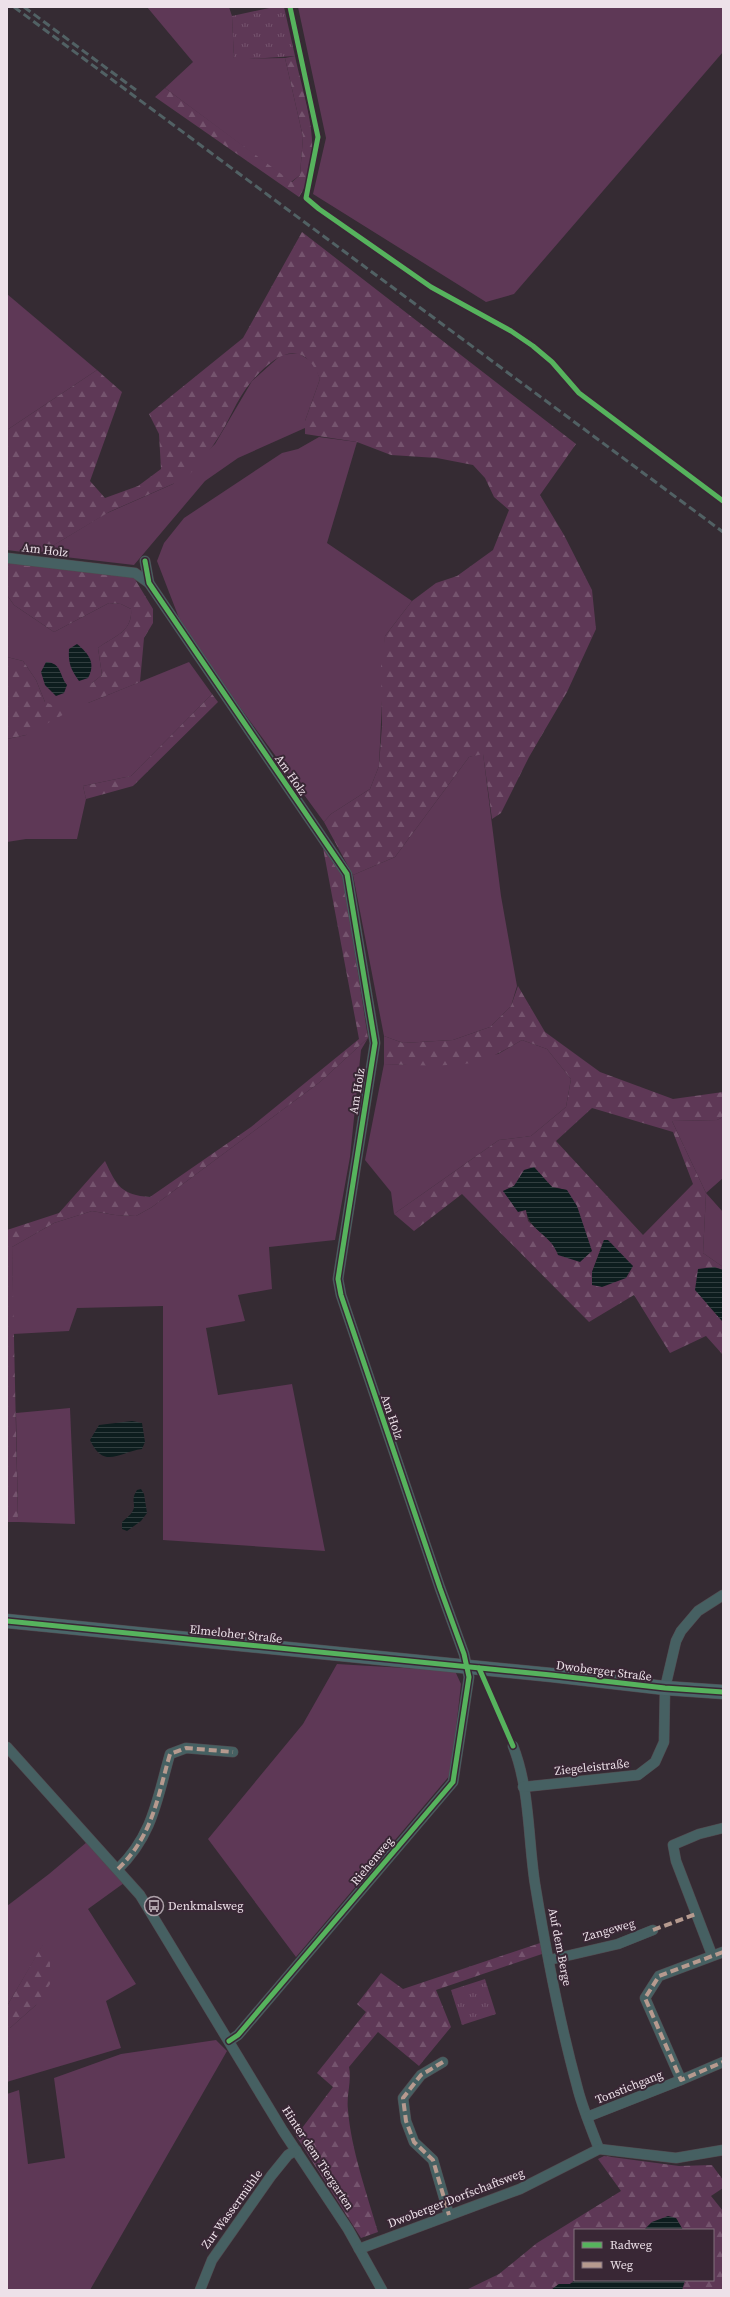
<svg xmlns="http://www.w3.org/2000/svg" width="730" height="2297" font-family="'Source Serif 4',serif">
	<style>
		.green { fill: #5e3856 }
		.forest { fill: url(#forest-firs); fill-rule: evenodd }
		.park { fill: url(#park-tufts) }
		.water { fill: url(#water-rules) }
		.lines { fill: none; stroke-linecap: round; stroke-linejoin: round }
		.street-casing { stroke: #52494f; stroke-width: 11 }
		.secondary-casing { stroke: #52494f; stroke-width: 15 }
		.street { stroke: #466062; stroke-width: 10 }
		.secondary { stroke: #4a6669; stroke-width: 14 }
		.rail { stroke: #516164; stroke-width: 3; stroke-dasharray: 8 4; stroke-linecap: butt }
		.quiet { stroke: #b69a8f; stroke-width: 4; stroke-dasharray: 8 4; stroke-linecap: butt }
		.cycleway-casing { stroke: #392735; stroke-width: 8 }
		.cycleway { stroke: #56b35d; stroke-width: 5 }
		.labels { text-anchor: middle; stroke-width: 4; stroke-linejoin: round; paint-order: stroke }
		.street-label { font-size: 12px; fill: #ede1e9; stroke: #392735 }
		.poi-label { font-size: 12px; fill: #ede1e9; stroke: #392735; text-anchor: start }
	</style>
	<defs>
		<pattern id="forest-firs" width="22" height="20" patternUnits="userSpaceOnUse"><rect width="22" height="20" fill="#5e3856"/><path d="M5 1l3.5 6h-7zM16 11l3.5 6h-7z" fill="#75546e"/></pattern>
		<pattern id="park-tufts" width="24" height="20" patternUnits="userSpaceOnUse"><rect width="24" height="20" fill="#5e3856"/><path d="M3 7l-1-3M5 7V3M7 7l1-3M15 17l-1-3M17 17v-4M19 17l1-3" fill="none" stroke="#75546e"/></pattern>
		<pattern id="water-rules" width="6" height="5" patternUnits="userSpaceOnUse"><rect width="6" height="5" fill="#0d1d1e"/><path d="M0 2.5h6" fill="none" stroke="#313e3f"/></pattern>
	</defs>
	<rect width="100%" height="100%" fill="#352b33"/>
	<g class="green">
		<path d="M 147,7 L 229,7 L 232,16 L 234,59 L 285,58 L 303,137 L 300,175 L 291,182 L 165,88 L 193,62 Z"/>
		<path d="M 298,7 L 723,7 L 723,52 L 514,294 L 486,302 L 313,194 L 326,138 Z"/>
		<path d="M 7,294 L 97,370 L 7,430 Z"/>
		<path d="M 298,353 L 314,363 L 320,379 L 305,421 L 305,428 L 238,458 L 205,481 L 134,565 L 39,554 L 105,514 L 173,484 L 215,444 L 252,381 L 281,355 Z"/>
		<path d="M 319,437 L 357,442 L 327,543 L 412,601 L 385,636 L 379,766 L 370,789 L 331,814 L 324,822 L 184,631 L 157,561 L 164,543 L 184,518 L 282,453 L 298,449 Z"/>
		<path d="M 7,595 L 14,605 L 54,632 L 109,603 L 121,604 L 131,609 C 133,632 114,636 98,648 L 102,675 L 92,683 L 88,703 L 189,662 L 212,694 L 131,776 L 83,786 L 86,799 L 77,839 L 26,839 L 7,842 L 7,739 L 26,735 L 45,702 L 36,680 L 23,661 L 7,657 Z"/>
		<path d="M 483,753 L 501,896 L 517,986 L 511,1006 L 490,1027 L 453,1040 L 403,1043 L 384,1036 L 353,875 L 395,857 L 469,757 Z"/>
		<path d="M 368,1038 L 361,1050 L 350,1157 L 335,1240 L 269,1247 L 272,1289 L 238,1295 L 245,1321 L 206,1328 L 218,1395 L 292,1384 L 325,1551 L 163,1540 L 163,1306 L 77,1308 L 69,1331 L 13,1334 L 12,1247 L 54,1223 L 92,1211 L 115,1215 L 136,1216 L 152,1207 L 320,1082 Z"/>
		<path d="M 522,1040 L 547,1049 L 571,1079 L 566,1107 L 531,1136 L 499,1140 L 394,1214 L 391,1192 L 365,1160 L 384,1064 L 420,1065 L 498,1054 Z"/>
		<path d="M 723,1117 L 723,1178 L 706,1193 L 723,1212 L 723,1267 L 703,1253 L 706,1193 L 672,1121 L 717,1120 Z"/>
		<path d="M 70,1408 L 75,1524 L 18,1522 L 16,1413 Z"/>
		<path d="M 337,1664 L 455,1671 L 461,1684 L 451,1774 L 296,1957 L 208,1839 L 303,1724 Z"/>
		<path d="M 87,1842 L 124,1883 L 88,1909 L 136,1984 L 106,2001 L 121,2048 L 10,2081 L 10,2028 L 36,2005 L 43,1945 L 7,2006 L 7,1906 L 49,1874 Z"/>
		<path d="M 216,2040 L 227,2051 L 90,2290 L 7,2290 L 7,2094 L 19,2090 L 28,2164 L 65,2158 L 54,2078 L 121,2054 Z"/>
	</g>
	<g class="forest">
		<path d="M 295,56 C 304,100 327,156 299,197 L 155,97 L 165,88 L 292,182 L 300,175 L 303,137 L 285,58 Z"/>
		<path d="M 302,232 L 576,444 L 540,495 L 564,535 L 592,590 L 596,629 L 567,692 L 529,757 L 501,813 L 492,819 L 483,754 L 469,757 L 395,857 L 353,875 L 324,822 L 331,814 L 370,789 L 379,766 L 382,725 L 381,664 L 385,636 L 412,601 L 436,583 L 457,576 L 493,550 L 509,510 L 494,497 L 485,478 L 473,465 L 437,458 L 391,455 L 357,442 L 305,434 L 305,421 L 320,379 C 303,336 275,354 252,381 C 236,399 228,425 214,444 C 205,457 196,469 184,479 L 109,512 L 39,554 L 7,550 L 7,430 L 97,370 L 122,392 L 90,481 L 105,498 L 138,486 L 161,469 L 159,434 L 149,414 L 243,338 Z"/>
		<path d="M 7,562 L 133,576 L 153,609 L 153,623 L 144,638 L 140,682 L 88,703 L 84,686 L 92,683 L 102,675 L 98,648 C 114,636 133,632 131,609 L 121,604 L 109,603 L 54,632 L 14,605 L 7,595 Z"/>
		<path d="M 7,657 L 23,661 L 36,680 L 45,702 L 68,712 L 26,735 L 7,739 Z"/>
		<path d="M 212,694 L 218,702 L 133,786 L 86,799 L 83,786 L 131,776 Z"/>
		<path d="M 323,848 L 343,876 L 368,1038 L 320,1082 L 152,1207 L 136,1216 L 115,1215 L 92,1211 L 54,1223 L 12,1247 L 18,1522 L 7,1522 L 7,1230 L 59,1213 L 105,1161 C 117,1186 121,1195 150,1197 L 251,1127 L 359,1039 Z"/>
		<path d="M 518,986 L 545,1032 L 600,1072 L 673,1099 L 723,1092 L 723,1117 L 717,1120 L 672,1121 L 706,1193 L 703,1253 L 723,1267 L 723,1270 L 714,1267 L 707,1304 L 723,1322 L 723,1355 L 706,1336 L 670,1353 L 634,1295 L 589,1322 L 462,1194 L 414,1231 L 394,1214 L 499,1140 L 531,1136 L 566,1107 L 571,1079 L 547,1049 L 522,1040 C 507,1049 489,1060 471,1063 C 443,1067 413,1065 384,1064 L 384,1036 L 403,1043 L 453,1040 L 490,1027 L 511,1006 ZM 592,1108 L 673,1132 L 693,1184 L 643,1235 L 556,1141 ZM 534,1167 L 552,1187 L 567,1190 L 554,1245 L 528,1221 L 526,1210 L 503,1191 L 514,1186 ZM 604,1240 L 626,1278 L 592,1272 Z"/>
		<path d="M 540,1943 L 542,1954 L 436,1990 L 451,2027 L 419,2066 L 378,2032 L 349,2067 C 352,2082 346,2095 348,2110 C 351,2149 367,2194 378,2232 L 361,2238 L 296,2136 L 333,2087 L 317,2073 L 366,2012 L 357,2004 L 381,1973 L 403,1989 Z"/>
		<path d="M 43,1944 L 50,1953 L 50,1984 L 36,2005 L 10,2028 L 10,2081 L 7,2082 L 7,2006 Z"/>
		<path d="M 604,2156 L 679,2166 L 712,2165 L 723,2180 L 723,2188 L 711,2196 L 723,2211 L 723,2290 L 682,2290 L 685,2280 L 713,2280 L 713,2230 L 683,2230 L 676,2218 L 652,2222 L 644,2230 L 575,2230 L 575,2280 L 570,2284 L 559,2284 L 551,2290 L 466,2290 L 499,2274 L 537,2243 L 621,2191 L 598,2159 Z"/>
	</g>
	<g class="park">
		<path d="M 274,7 L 284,7 L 295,56 L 234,60 L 232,16 Z"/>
		<path d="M 485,1979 L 496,2014 L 462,2025 L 451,1990 Z"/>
	</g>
	<g class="water">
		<path d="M 77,644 C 89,654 96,663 88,678 L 79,681 C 71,670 68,663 69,649 Z"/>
		<path d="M 46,662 C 62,663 59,675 67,685 L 64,693 L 56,696 L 45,685 L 41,672 Z"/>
		<path d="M 534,1167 L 552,1187 L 567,1190 L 577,1206 L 592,1251 L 580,1262 L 558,1255 C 551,1234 529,1231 526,1210 L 518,1212 L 503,1191 L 514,1186 L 524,1170 Z"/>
		<path d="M 604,1240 L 608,1240 L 633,1266 L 626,1278 L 602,1287 L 592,1285 L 592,1272 Z"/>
		<path d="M 714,1267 L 723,1270 L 723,1322 L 695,1290 L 698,1269 Z"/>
		<path d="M 132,1421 L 142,1423 L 145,1442 L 142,1449 C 119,1452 104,1470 90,1440 L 99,1425 Z"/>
		<path d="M 141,1489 L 144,1494 L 147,1513 L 141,1521 L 127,1531 L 122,1529 L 122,1522 C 144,1505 127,1505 137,1490 Z"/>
		<path d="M 668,2216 L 676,2218 L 683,2230 L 644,2230 L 652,2222 Z"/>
		<path d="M 575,2280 L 685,2280 L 682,2290 L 551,2290 L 559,2284 L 570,2284 Z"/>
	</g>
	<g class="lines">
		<g class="street-casing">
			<g id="street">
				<path d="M 7,558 L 135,573 L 149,583"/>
				<path d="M 145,561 L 149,583 L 347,874 L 375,1043 L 340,1266 L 338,1279 L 341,1295 L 440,1588 L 464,1654 L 469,1677 L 453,1782 L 238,2035 L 229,2041"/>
				<path d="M 513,1746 C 530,1789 528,1839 535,1884 C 546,1951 559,2020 577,2086 C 582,2107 591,2128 599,2149"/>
				<path d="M 7,1747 L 140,1895 L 283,2131 L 348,2229 L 382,2290"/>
				<path d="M 523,1787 L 638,1775 L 655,1762 L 664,1742 L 665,1688 L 676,1641 L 681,1631 L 698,1611 L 723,1595"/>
				<path d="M 118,1869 C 153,1835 157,1799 170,1754 L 186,1748 L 233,1752"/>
				<path d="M 723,1952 L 659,1976 L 645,1998 L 681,2080 L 723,2062"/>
				<path d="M 712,1955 L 676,1861 L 673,1845 L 699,1834 L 723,1828"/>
				<path d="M 549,1960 L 618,1944 L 653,1930"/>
				<path d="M 443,2062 L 421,2075 L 403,2098 L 406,2121 L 414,2142 L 433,2160 L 449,2215"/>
				<path d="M 587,2117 L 681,2080"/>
				<path d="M 359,2249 L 520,2189 L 599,2149 L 676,2158 L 723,2150"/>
				<path d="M 200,2290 L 212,2260 L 271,2176 L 288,2155 L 296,2150"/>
			</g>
		</g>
		<g class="secondary-casing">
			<path id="secondary" d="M 7,1621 L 551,1675 L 665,1688 L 723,1692"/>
		</g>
		<use href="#street" class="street"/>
		<use href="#secondary" class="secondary"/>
		<g class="rail">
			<path d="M 14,7 L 723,532"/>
			<path d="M 24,7 L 136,90"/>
		</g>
		<g class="quiet">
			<path d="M 118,1869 C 153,1835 157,1799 170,1754 L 186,1748 L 233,1752"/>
			<path d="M 653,1930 L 696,1914"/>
			<path d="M 723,1952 L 659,1976 L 645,1998 L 681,2080 L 723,2062"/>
			<path d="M 443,2062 L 421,2075 L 403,2098 L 406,2121 L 414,2142 L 433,2160 L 449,2215"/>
		</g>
		<g class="cycleway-casing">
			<g id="cycleway">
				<path d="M 290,7 L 318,137 L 306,198 L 319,209 L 431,287 L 511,331 L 533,346 L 552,362 L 579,393 L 723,501"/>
				<path d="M 145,561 L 149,583 L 347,874 L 375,1043 L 340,1266 L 338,1279 L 341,1295 L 440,1588 L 464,1654 L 469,1677 L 453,1782 L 238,2035 L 229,2041"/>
				<path d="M 7,1621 L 551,1675 L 665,1688 L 723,1692"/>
				<path d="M 479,1668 L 513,1746"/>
			</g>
		</g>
		<use href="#cycleway" class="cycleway"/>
	</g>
	<defs>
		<g id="bus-ring" transform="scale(1)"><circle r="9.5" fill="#392735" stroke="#ada1a9" stroke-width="1.5"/><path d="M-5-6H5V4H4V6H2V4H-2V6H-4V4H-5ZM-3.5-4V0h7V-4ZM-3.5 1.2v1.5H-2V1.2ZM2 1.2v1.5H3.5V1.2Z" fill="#ada1a9"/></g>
	</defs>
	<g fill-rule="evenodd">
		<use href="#bus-ring" x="154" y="1906"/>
	</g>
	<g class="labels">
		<g class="street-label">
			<text transform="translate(45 550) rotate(7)" y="4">Am Holz</text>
			<text transform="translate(291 775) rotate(55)" y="4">Am Holz</text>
			<text transform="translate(357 1091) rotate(-81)" y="4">Am Holz</text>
			<text transform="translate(392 1417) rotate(71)" y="4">Am Holz</text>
			<text transform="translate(236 1634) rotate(6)" y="4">Elmeloher Straße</text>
			<text transform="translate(604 1671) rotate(7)" y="4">Dwoberger Straße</text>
			<text transform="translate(592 1767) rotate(-6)" y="4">Ziegeleistraße</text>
			<text transform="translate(372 1861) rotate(-50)" y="4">Riehenweg</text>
			<text transform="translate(609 1930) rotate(-16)" y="4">Zangeweg</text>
			<text transform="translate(560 1947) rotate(79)" y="4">Auf dem Berge</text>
			<text transform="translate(629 2087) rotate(-22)" y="4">Tonstichgang</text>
			<text transform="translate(318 2158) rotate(57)" y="4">Hinter dem Tiergarten</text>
			<text transform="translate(456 2198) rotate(-21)" y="4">Dwoberger Dorfschaftsweg</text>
			<text transform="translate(232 2209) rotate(-54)" y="4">Zur Wassermühle</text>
		</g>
		<g class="poi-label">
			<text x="168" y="1910">Denkmalsweg</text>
		</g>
	</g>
	<rect width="730" height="2297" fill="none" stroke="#ede1e9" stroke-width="16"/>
	<rect x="574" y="2229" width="140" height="52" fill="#392735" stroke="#81717d"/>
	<rect x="582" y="2242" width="20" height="6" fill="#56b35d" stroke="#81717d"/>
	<text x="610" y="2249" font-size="12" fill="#ede1e9">Radweg</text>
	<rect x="582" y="2262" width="20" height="6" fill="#b69a8f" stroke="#81717d"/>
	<text x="610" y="2269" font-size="12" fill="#ede1e9">Weg</text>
</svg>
